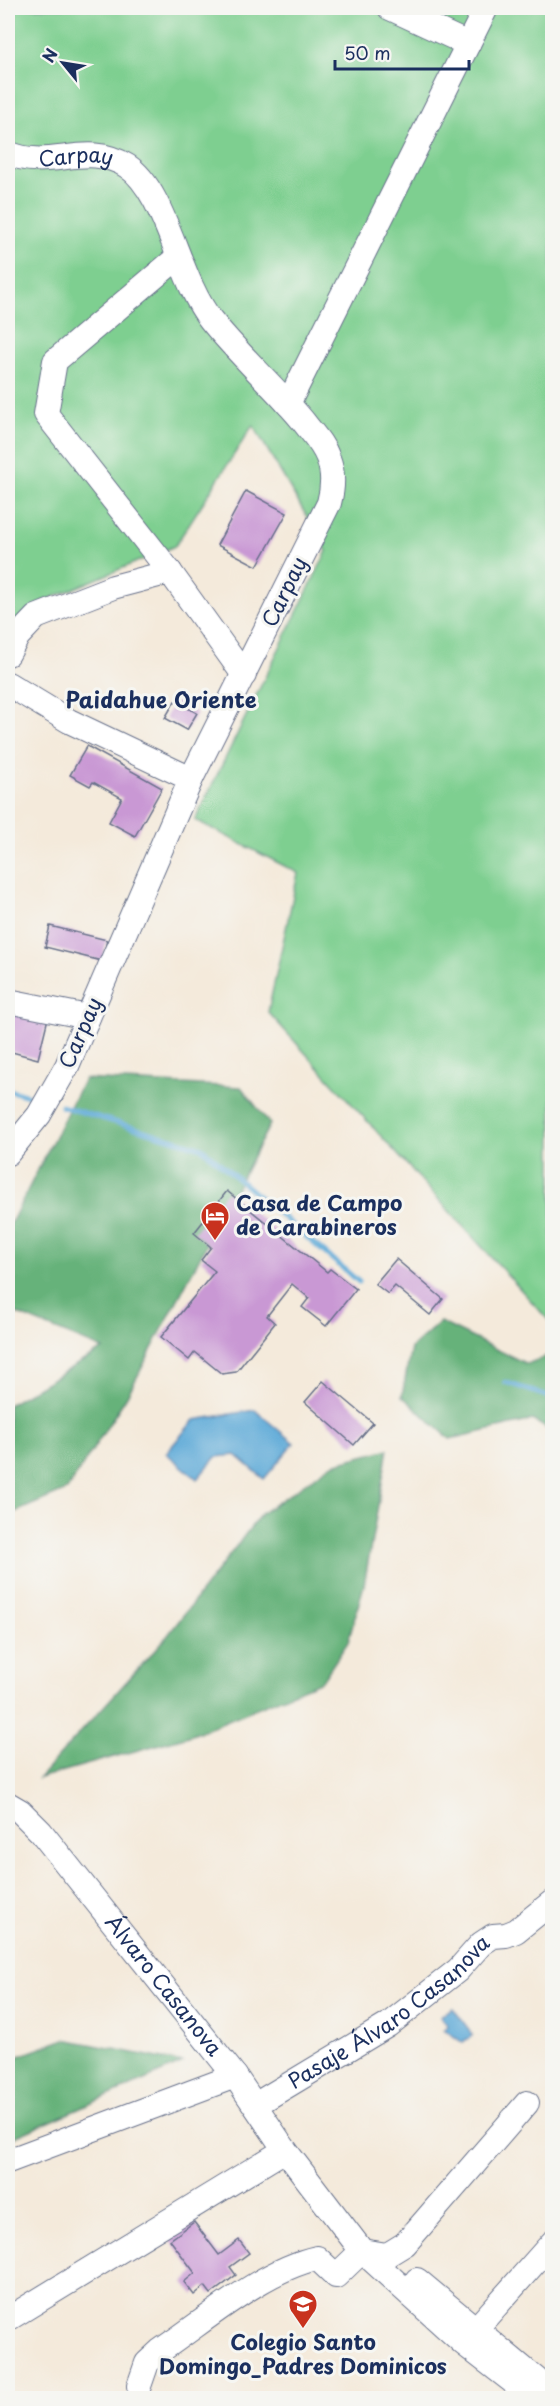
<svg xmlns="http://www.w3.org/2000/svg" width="560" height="2406" font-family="'Playpen Sans',sans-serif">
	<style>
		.green { fill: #7ecf90; stroke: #4c7f77; stroke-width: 1.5 }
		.forest { fill: #66b27a; stroke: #40706c; stroke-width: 1.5 }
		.water { fill: #60abd8; stroke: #3e6d9b; stroke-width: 1.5 }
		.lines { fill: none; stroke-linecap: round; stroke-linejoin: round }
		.stream { stroke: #60abd8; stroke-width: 5 }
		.building { fill: #c998d4 }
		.minor-casing { stroke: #67708a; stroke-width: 26 }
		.minor { stroke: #fff; stroke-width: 24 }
		.labels { text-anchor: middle; stroke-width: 6; stroke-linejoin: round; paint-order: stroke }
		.street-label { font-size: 21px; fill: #1b2f5e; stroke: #f6f6f2 }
		.poi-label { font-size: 21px; font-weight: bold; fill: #1b2f5e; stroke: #f6f6f2; text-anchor: start }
		.neighbourhood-label { font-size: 22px; font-weight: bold; fill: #1b2f5e; stroke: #f6f6f2 }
	</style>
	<rect width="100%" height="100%" fill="#f6f6f2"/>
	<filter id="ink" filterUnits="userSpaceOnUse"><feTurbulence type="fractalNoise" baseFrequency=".0167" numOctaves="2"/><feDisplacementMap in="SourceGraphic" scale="12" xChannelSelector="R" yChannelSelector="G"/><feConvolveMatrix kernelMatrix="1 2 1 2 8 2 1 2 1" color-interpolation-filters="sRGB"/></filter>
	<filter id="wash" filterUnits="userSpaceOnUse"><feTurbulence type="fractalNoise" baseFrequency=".008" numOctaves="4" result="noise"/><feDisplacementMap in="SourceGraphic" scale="24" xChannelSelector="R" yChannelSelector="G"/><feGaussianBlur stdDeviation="1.35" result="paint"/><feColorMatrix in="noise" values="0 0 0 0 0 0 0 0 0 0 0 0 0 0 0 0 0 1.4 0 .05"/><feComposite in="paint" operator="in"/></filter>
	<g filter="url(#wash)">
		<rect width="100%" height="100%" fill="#f4eadb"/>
		<path class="green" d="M 8,8 L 552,8 L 552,1324 L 268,1012 L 298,873 L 195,820 L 327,551 L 253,425 L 175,546 L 42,602 L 8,632 Z"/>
		<g class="forest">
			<path d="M 84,1079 L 241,1087 L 270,1124 L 127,1396 L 67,1490 L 8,1515 L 8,1405 L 103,1349 L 8,1310 L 8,1229 Z"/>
			<path d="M 440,1322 L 527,1364 L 552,1354 L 552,1432 L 533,1420 L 450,1439 L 402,1396 L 411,1348 Z"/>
			<path d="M 388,1449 L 364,1585 L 348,1642 L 322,1681 L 192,1735 L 39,1778 L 165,1639 L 261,1514 L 333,1464 Z"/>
			<path d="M 65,2039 L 183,2063 L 8,2140 L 8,2060 Z"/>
		</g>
		<g class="water">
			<path d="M 255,1410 L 294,1443 L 264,1479 L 236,1455 L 216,1457 L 197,1479 L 166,1453 L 194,1420 Z"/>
			<path d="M 453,2008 L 473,2035 L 463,2043 L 444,2029 L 448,2026 L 440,2016 Z"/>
		</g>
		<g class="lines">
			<g class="stream">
				<path d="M 8,1090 L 32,1097"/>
				<path d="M 61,1106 L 202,1148 L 359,1282"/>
				<path d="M 505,1382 L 552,1398"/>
			</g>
		</g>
		<g id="blocks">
			<g class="building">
				<path d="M 246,491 L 287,513 L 257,566 L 217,545 Z"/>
				<path d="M 175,701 L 197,713 L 187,730 L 165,718 Z"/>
				<path d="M 87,746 L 162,788 L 135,836 L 109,822 L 122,798 L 93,782 L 90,786 L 70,775 Z"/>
				<path d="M 50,926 L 107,940 L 102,961 L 45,947 Z"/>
				<path d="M 8,1009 L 48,1018 L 38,1059 L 8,1051 Z"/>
				<path d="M 227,1191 L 327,1272 L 330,1269 L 356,1289 L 326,1326 L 302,1307 L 309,1298 L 292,1284 L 267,1316 L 275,1323 L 236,1372 L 222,1374 L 195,1352 L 189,1360 L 161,1337 L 215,1271 L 201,1260 L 211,1247 L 194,1233 Z"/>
				<path d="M 396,1259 L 443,1299 L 430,1315 L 395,1286 L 388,1294 L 375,1284 Z"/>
				<path d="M 323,1381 L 373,1423 L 354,1445 L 305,1402 Z"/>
				<path d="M 194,2222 L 219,2255 L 239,2240 L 249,2253 L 230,2267 L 236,2275 L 211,2294 L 205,2286 L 194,2295 L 184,2282 L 195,2273 L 170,2240 Z"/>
			</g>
		</g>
	</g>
	<g filter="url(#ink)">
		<use href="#blocks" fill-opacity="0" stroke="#67708a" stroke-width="1.5"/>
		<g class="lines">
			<g class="minor-casing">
				<g id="minor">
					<path d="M 390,8 L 468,44"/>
					<path id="s1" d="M 8,153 C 50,172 86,140 127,166 C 166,191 178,279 211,320 C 239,355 274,386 303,421 C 312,433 323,444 328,458 C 334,473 333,488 329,503 L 191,779 L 67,1066 L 39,1115 L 8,1153"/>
					<path d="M 178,257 L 55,361 L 46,414 L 170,572 L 244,675"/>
					<path d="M 288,404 L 486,8"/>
					<path d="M 8,654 L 18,636 L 36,617 L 113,587 L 170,572"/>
					<path d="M 8,684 L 69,721 L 191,779"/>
					<path d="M 8,1001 L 88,1017"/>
					<path id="s2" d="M 8,1804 L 20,1811 L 41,1832 L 235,2076 L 285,2150 L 362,2251 L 463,2343 L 534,2398"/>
					<path id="s3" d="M 255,2105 L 388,2025 L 458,1970 L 481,1944 L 493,1936 L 506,1935 L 516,1931 L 552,1902"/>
					<path d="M 8,2161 L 235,2076"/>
					<path d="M 417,2280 L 537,2380 L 550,2398"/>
					<path d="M 8,2319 L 285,2150"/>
					<path d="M 466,2340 L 552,2243"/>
					<path d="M 139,2386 L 147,2363 L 160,2351 C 206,2320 263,2270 317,2258 L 336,2276 L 362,2251 L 387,2255 L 405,2244 L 527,2103"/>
				</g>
			</g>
			<use href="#minor" class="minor"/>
		</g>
	</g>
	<defs>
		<g id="hotel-pin" transform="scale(1.5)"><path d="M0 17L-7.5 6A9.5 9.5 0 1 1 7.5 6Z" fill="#c8321e" stroke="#f6f6f2"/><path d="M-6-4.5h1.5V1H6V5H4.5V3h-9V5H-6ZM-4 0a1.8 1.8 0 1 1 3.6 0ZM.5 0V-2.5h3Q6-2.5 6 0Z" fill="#fff"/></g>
		<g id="school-pin" transform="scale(1.5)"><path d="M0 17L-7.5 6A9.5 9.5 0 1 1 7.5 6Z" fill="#c8321e" stroke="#f6f6f2"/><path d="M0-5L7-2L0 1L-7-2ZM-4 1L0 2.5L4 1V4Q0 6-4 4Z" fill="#fff"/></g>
	</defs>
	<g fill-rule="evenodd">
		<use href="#hotel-pin" x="215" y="1216"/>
		<use href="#school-pin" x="303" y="2304"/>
	</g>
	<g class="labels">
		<g class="street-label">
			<text dy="7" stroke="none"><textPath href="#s1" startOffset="69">Carpay</textPath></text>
			<text transform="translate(285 592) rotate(-64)" y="7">Carpay</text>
			<text transform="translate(81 1033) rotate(-66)" y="7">Carpay</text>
			<text dy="7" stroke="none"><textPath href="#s2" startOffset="240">Álvaro Casanova</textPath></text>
			<text dy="7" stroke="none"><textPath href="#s3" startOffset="164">Pasaje Álvaro Casanova</textPath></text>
		</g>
		<g class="poi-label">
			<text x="236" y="1211">Casa de Campo<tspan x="236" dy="24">de Carabineros</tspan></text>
			<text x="303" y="2350" text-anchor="middle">Colegio Santo<tspan x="303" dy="24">Domingo_Padres Dominicos</tspan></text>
		</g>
		<g class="neighbourhood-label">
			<text x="161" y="708">Paidahue Oriente</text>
		</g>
	</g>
	<rect width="560" height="2406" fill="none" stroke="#f6f6f2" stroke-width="30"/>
	<g transform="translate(63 63) rotate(300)" stroke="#f6f6f2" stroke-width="4.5" paint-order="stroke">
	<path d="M0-4.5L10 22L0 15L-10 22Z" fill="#1b2f5e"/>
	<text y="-9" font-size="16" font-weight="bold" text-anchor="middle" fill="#1b2f5e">N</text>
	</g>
	<path d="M335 60v9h134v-9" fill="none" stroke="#1b2f5e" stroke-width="3"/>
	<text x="344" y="60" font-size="18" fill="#1b2f5e" stroke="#f6f6f2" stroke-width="4.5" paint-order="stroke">50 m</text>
</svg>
